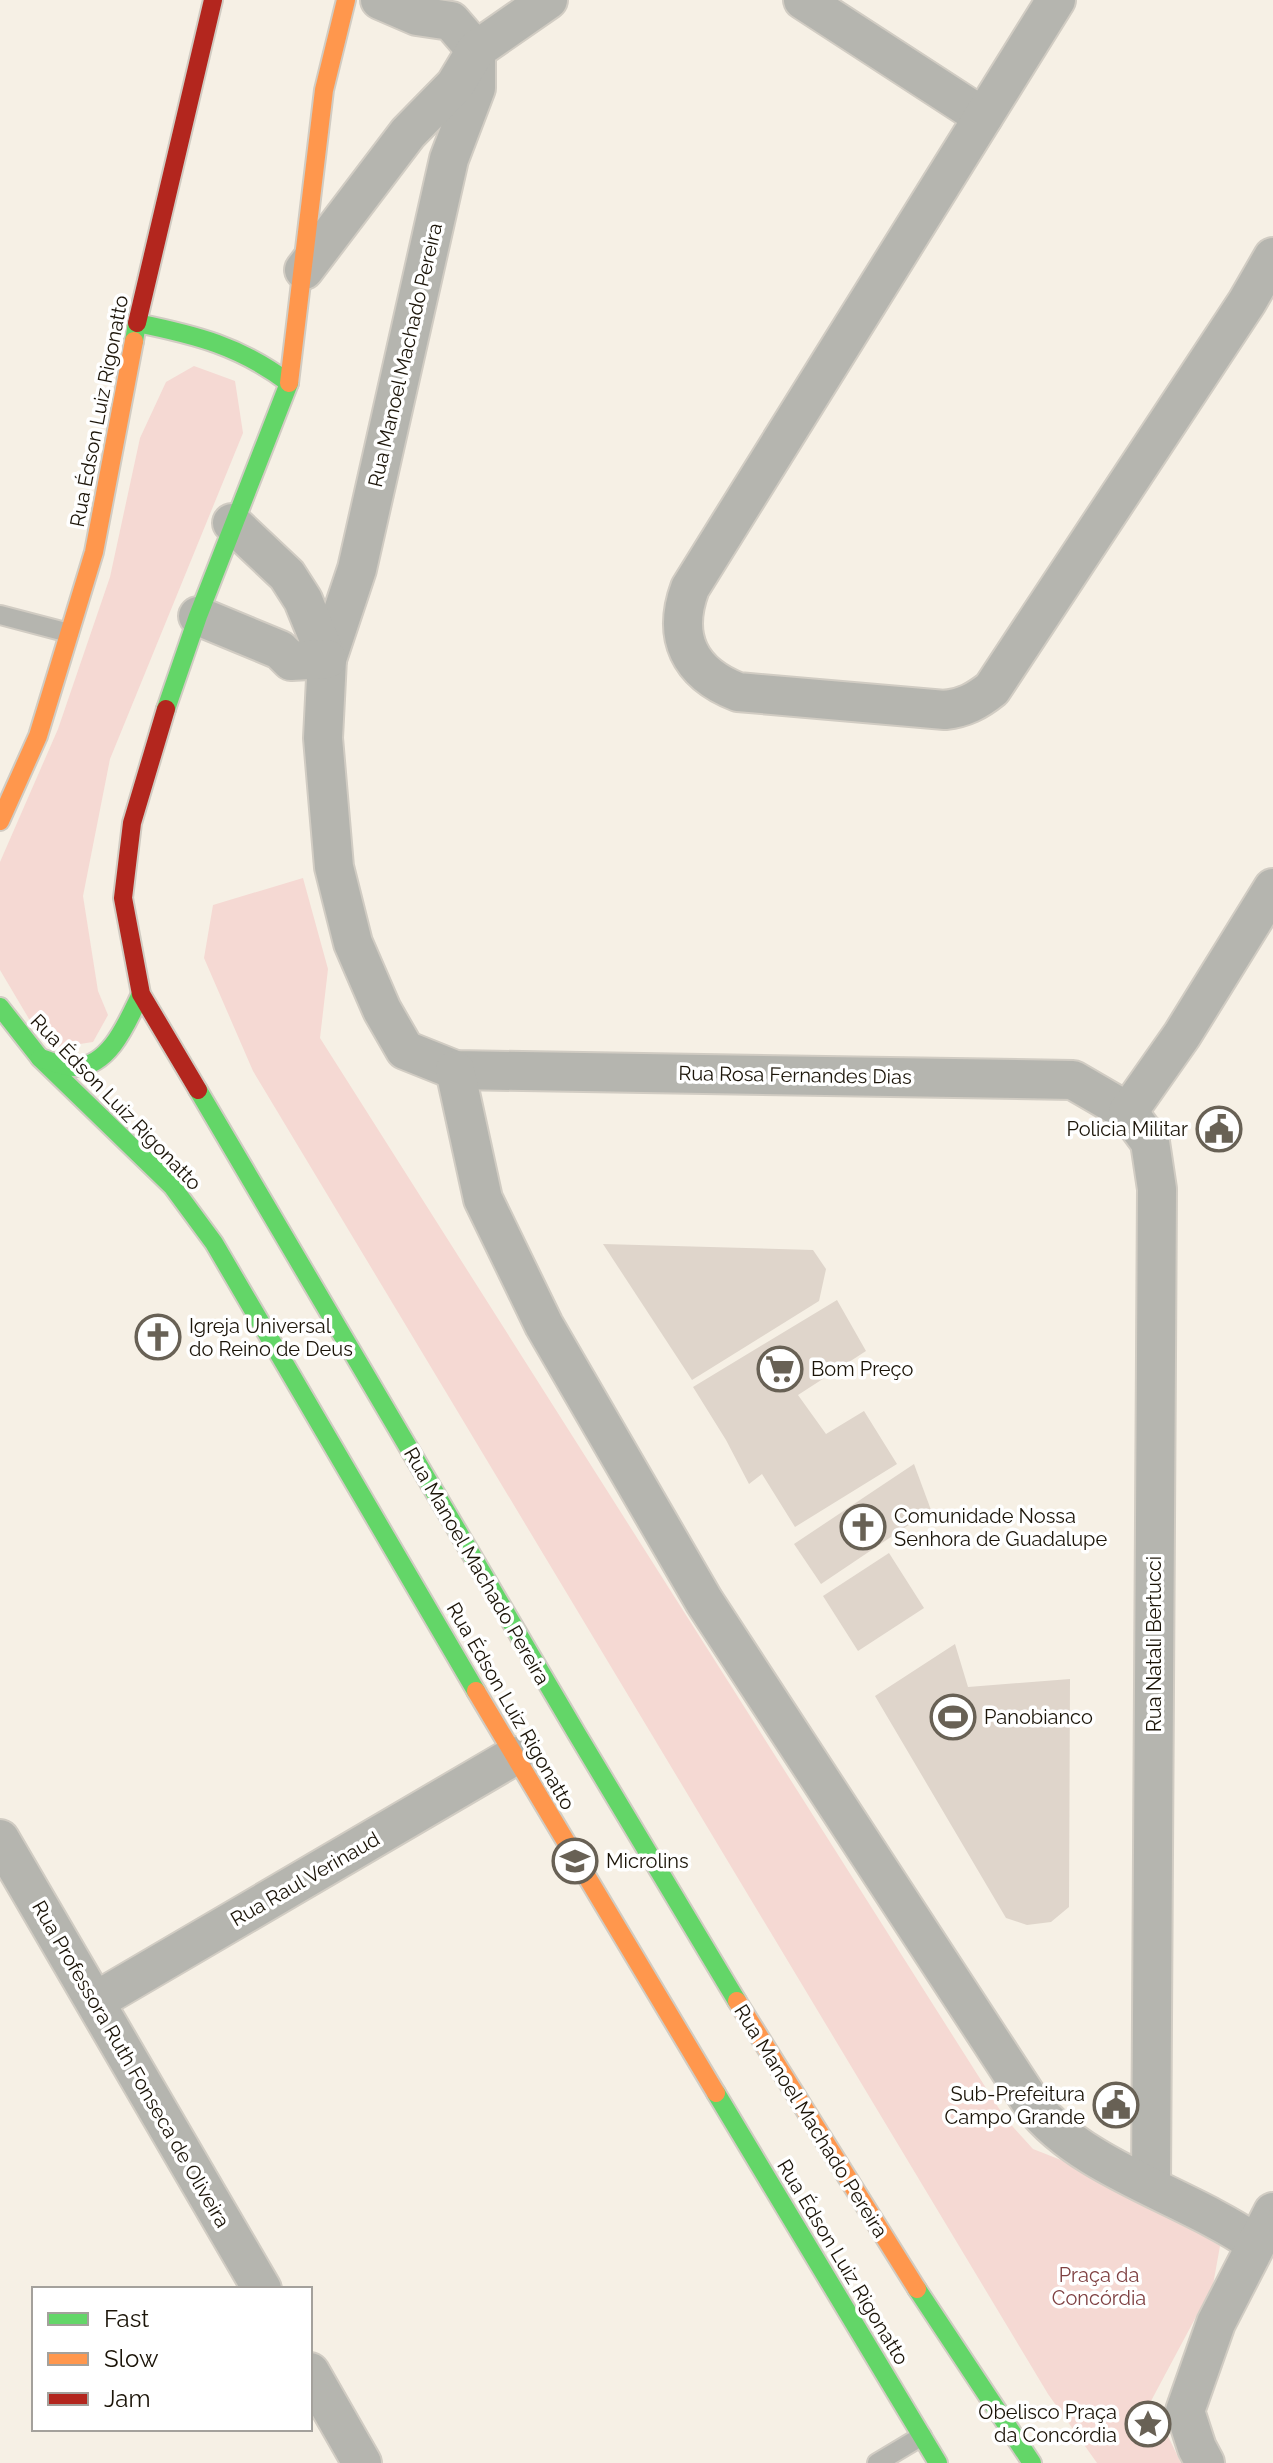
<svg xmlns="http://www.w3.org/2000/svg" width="1273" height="2463" font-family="Raleway,sans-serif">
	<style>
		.green { fill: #f5d9d3 }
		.building { fill: #dfd5cb }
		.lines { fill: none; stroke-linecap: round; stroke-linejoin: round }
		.lane-casing { stroke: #d1ccc3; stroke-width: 22 }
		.street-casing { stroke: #d1ccc3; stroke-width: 42 }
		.fast-casing { stroke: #d1ccc3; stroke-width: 22 }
		.slow-casing { stroke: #d1ccc3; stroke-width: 22 }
		.jam-casing { stroke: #d1ccc3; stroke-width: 22 }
		.lane { stroke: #b5b5af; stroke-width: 18 }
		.street { stroke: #b5b5af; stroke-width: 38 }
		.fast { stroke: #63d668; stroke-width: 18 }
		.slow { stroke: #ff974d; stroke-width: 18 }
		.jam { stroke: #b3261e; stroke-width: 18 }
		.labels { text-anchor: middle; stroke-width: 7; stroke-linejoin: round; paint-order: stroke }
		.street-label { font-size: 20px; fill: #1b1408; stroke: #fff }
		.poi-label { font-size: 20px; fill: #1b1408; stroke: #fff; text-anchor: start }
		.park-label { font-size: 20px; fill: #7f4142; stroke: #fff }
	</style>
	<rect width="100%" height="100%" fill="#f6f0e5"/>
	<g class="green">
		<path d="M 194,366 L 235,381 L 243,433 L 110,759 L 83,896 L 98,991 L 108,1015 L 93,1042 L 60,1047 L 32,1024 L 0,970 L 0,862 L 58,729 L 110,577 L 140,438 L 166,382 Z"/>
		<path d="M 303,878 L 328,969 L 320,1038 L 1005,2118 L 1033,2149 L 1112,2180 L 1220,2246 L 1213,2285 L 1151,2401 L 1181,2463 L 1097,2463 L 1048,2394 L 253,1071 L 204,958 L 213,905 Z"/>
	</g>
	<g class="building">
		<path d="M 603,1244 L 813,1250 L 826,1269 L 819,1301 L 692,1380 Z"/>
		<path d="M 837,1300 L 866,1351 L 798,1395 L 826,1434 L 864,1411 L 897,1464 L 795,1527 L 762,1474 L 749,1484 L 726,1440 L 693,1387 Z"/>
		<path d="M 914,1464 L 931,1510 L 821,1584 L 794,1544 Z"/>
		<path d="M 889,1553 L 924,1608 L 858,1651 L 823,1596 Z"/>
		<path d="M 955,1644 L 968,1687 L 1070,1679 L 1069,1907 L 1051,1922 L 1027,1925 L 1006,1918 L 875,1696 Z"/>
	</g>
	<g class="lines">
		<g class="lane-casing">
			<g id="lane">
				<path d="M 0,615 L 69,633"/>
				<path d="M 877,2463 L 922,2436"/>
			</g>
		</g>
		<g class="street-casing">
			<g id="street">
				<path d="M 380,0 L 417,16 L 451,21 L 476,50"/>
				<path d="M 803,0 L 983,117"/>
				<path d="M 1056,0 L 690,588 C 672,637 689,673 738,692 L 945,710 C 964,708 977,701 992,689 L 1247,302 L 1273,257"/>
				<path d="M 476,50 L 476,88 L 449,159 L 357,569 L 327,659 L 323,738 L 334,867 L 353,943 L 382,1010 L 405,1050 L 455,1070 L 1073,1080 L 1128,1112 L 1150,1142 L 1157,1189 L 1151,2185"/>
				<path d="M 304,270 L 408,133 L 455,85 L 476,50 L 548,0"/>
				<path d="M 232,523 L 287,575 L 303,600 L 327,659"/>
				<path d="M 198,616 L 280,650 L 291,661 L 327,659"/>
				<path d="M 455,1070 L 483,1199 L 544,1325 L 704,1601 L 1032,2104 C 1082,2169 1185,2195 1253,2242 L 1258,2240"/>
				<path d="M 1128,1112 L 1182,1035 L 1273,888"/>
				<path d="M 0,1839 L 262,2289"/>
				<path d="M 96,2001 L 514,1756"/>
				<path d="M 310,2372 L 362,2463"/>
				<path d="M 1205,2463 L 1197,2448 L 1185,2411 L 1216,2323 L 1273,2212"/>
			</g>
		</g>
		<g class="fast-casing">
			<g id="fast">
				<path d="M 134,341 L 137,323 C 196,335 240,346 289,383 L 198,616 L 166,709"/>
				<path d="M 0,1007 L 40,1058 L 172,1186 L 214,1243 L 476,1691"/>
				<path d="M 40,1058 C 51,1061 65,1068 77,1067 C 111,1065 128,1020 141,994"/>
				<path d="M 198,1090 L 577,1734 L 737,2001"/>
				<path d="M 716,2093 L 938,2463"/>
				<path d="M 917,2289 L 1032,2463"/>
			</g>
		</g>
		<g class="slow-casing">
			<g id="slow">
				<path d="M 289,383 L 324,90 L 346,0"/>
				<path d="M 0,821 L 38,736 L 94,552 L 134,341"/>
				<path d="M 476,1691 L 716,2093"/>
				<path d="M 737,2001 L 917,2289"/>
			</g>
		</g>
		<g class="jam-casing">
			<g id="jam">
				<path d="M 137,323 L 213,0"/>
				<path d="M 166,709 L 132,823 L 123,898 L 141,994 L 198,1090"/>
			</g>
		</g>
		<use href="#lane" class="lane"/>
		<use href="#street" class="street"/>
		<use href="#fast" class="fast"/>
		<use href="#slow" class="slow"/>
		<use href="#jam" class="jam"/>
	</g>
	<defs>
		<g id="civic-ring" transform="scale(2.3)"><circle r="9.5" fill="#fff" stroke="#686155" stroke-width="1.5"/><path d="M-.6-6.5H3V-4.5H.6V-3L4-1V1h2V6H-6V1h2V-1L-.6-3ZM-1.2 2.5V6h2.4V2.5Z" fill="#686155"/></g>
		<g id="church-ring" transform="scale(2.3)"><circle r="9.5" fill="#fff" stroke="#686155" stroke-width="1.5"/><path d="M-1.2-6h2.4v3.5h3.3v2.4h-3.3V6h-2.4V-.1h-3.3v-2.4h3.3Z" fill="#686155"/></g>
		<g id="supermarket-ring" transform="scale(2.3)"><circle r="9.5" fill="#fff" stroke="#686155" stroke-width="1.5"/><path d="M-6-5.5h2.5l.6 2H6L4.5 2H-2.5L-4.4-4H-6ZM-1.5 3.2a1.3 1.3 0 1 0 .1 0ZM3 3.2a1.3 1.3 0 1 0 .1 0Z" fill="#686155"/></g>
		<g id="stadium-ring" transform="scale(2.3)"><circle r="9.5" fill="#fff" stroke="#686155" stroke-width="1.5"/><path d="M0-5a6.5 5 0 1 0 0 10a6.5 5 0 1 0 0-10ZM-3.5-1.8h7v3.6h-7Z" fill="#686155"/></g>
		<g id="university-ring" transform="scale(2.3)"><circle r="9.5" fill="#fff" stroke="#686155" stroke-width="1.5"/><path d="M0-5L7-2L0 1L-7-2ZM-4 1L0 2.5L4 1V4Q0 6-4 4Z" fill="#686155"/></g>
		<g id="sight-ring" transform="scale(2.3)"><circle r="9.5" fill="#fff" stroke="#686155" stroke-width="1.5"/><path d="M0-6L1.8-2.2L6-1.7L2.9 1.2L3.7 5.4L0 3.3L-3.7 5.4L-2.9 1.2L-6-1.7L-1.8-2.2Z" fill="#686155"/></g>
	</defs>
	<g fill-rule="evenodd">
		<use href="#civic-ring" x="1219" y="1129"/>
		<use href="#church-ring" x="158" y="1337"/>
		<use href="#supermarket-ring" x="780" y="1369"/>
		<use href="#church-ring" x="863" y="1527"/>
		<use href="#stadium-ring" x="953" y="1717"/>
		<use href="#university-ring" x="575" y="1861"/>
		<use href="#civic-ring" x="1116" y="2105"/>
		<use href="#sight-ring" x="1148" y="2424"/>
	</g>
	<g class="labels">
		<g class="street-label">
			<text transform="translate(405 355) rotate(-77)" y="7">Rua Manoel Machado Pereira</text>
			<text transform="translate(99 411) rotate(-79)" y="7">Rua Édson Luiz Rigonatto</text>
			<text transform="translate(795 1075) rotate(1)" y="7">Rua Rosa Fernandes Dias</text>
			<text transform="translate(116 1102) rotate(46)" y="7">Rua Édson Luiz Rigonatto</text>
			<text transform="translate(477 1566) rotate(60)" y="7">Rua Manoel Machado Pereira</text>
			<text transform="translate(1154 1644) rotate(-90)" y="7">Rua Natali Bertucci</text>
			<text transform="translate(511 1706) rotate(60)" y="7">Rua Édson Luiz Rigonatto</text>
			<text transform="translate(305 1879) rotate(-30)" y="7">Rua Raul Verinaud</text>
			<text transform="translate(131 2064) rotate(60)" y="7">Rua Professora Ruth Fonseca de Oliveira</text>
			<text transform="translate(811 2121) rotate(58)" y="7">Rua Manoel Machado Pereira</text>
			<text transform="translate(843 2262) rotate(59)" y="7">Rua Édson Luiz Rigonatto</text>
		</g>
		<g class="poi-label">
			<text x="1188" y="1136" text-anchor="end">Policia Militar</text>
			<text x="189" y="1333">Igreja Universal<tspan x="189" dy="23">do Reino de Deus</tspan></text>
			<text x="811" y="1376">Bom Preço</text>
			<text x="894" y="1523">Comunidade Nossa<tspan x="894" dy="23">Senhora de Guadalupe</tspan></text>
			<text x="984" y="1724">Panobianco</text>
			<text x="606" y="1868">Microlins</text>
			<text x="1085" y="2101" text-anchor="end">Sub-Prefeitura<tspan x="1085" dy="23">Campo Grande</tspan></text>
			<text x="1117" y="2419" text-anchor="end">Obelisco Praça<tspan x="1117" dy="23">da Concórdia</tspan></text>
		</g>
		<g class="park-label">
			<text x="1099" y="2282">Praça da<tspan x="1099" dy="23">Concórdia</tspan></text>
		</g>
	</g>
	<rect x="32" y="2287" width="280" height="144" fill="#ffffff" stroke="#a4a19c" stroke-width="2"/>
	<rect x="48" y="2313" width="40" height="12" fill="#63d668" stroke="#a4a19c" stroke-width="2"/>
	<text x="104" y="2327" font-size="24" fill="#1b1408">Fast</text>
	<rect x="48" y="2353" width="40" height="12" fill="#ff974d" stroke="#a4a19c" stroke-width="2"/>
	<text x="104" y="2367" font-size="24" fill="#1b1408">Slow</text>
	<rect x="48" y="2393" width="40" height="12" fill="#b3261e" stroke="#a4a19c" stroke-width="2"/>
	<text x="104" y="2407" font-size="24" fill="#1b1408">Jam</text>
</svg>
